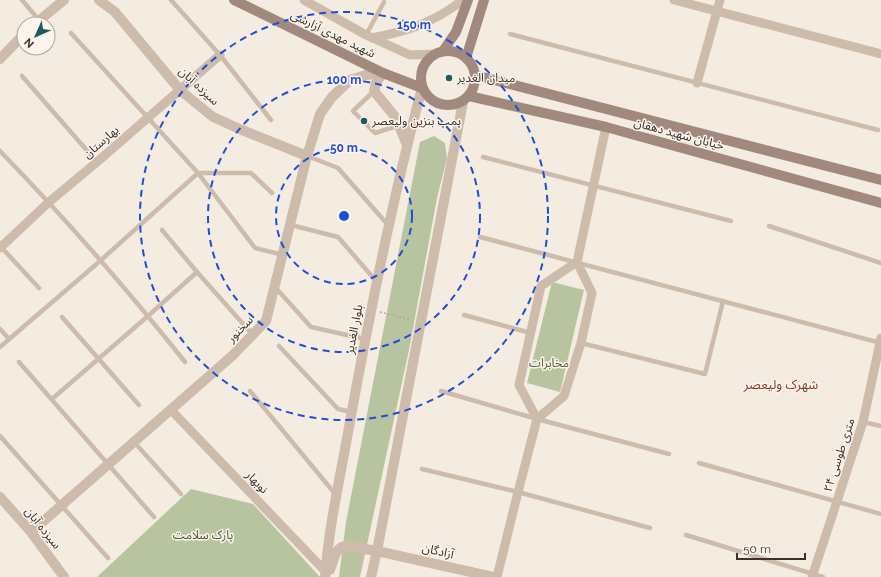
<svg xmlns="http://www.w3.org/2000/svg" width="881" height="577" font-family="Raleway,'Noto Sans Arabic',sans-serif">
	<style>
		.green { fill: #b8c4a0 }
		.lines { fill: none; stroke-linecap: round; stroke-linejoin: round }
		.path { stroke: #b9a596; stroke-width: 1.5; stroke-dasharray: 2 2; stroke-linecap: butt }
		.service { stroke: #cdbbac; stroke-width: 4.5 }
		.minor { stroke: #cdbbac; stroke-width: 9 }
		.tertiary { stroke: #cdbbac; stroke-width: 10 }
		.secondary { stroke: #a18a7d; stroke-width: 10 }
		.ring { fill: none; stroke: #1d4ed8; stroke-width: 2; stroke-dasharray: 7 5 }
		.poi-dot { fill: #1f5a5e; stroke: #fbf5ee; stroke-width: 1.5 }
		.labels { text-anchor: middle; stroke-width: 3; stroke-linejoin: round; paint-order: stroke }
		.street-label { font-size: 12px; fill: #3b302b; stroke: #fbf5ee }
		.poi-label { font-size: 12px; fill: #3b302b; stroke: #fbf5ee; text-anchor: start }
		.park-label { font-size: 12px; fill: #4a5a2e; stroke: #fbf5ee }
		.neighbourhood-label { font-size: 13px; fill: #8c3b22; stroke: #fbf5ee }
		.centre { fill: #1d4ed8; stroke: #fbf5ee; stroke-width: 2 }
		.ring-label { font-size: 12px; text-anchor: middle; font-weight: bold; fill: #1d4ed8; stroke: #fbf5ee; stroke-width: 3; stroke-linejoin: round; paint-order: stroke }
	</style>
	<rect width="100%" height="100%" fill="#f4ebe1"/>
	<g class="green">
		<path d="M 434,136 L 445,143 L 447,158 L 437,198 L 409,350 L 360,577 L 339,577 L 346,522 L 420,142 Z"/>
		<path d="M 552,282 L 584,290 L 560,392 L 527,383 Z"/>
		<path d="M 191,489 L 253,504 L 320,577 L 97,577 Z"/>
	</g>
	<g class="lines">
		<path class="path" d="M 380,312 L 411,320"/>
		<g class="service">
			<path d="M 22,0 L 39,20"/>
			<path d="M 171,0 L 220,55 L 271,120"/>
			<path d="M 71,33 L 198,173 L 255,248 L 283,255"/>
			<path d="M 510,34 L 878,130"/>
			<path d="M 366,35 L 384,2"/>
			<path d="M 22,76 L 97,162"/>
			<path d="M 374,91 L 353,111 L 375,133 L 400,125"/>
			<path d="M 0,151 C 65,218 127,289 185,362"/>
			<path d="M 307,156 L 338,168 L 388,225"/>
			<path d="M 483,157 L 731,221"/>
			<path d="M 291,225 L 338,237 L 376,281"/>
			<path d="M 769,226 L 881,263"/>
			<path d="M 162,230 L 197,272 L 253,335"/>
			<path d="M 480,237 L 881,343"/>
			<path d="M 1,247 L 39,288"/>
			<path d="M 275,287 L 311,327 L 365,339"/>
			<path d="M 464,315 L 531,333"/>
			<path d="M 62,317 L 139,405"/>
			<path d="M 0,329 L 9,339"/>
			<path d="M 581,343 L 705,374 L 723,301"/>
			<path d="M 279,346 L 338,409 L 352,412"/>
			<path d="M 0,347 L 100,261 L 198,173 L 251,173 L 272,193"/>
			<path d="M 19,362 L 154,517"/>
			<path d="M 250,391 L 336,495"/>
			<path d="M 441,391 L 537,419 L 669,454"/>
			<path d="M 52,399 L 148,316 L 197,272"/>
			<path d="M 863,422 L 881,426"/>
			<path d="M 0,436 L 108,558"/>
			<path d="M 134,442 L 181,494"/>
			<path d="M 699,463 L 881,514"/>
			<path d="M 422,469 L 518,492 L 650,528"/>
			<path d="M 686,535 L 823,577"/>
		</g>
		<g class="minor">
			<path d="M 304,0 L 366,35 L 410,55 L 435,54"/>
			<path d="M 674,0 L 881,54"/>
			<path d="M 372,38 C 408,31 433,23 463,0"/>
			<path d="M 697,83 L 720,0"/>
			<path d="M 0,248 L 49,202 L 97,162 L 220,55"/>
			<path d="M 171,410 L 325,571"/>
			<path d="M 537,419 L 564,396 L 581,343 L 592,293 L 577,262 L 606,127"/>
			<path d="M 537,419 L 519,385 L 541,286 L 577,262"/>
			<path d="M 497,577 L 518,492 L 537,419"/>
			<path d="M 812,577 L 863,422 L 881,338"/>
		</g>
		<g class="tertiary">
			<path d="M 99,0 L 115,12 L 180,90 L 213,117 L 242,130 L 307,156"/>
			<path d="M 35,24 L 64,0"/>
			<path d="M 0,59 L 24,34"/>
			<path d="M 383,73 L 376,83 L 374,91 L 396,118 L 407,145"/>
			<path d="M 0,497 L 31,532 L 64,577"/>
			<path d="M 31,532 L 232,356 L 266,321 L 307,156 L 320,114 L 332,97 L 350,80 L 366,75 L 383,73"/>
			<path d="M 330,570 C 334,560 335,547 346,546 L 377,551 L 493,577"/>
			<path d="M 325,577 C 329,523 342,469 351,416 C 371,306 393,196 422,88"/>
			<path d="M 371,577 L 377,551 L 463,102"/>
		</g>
		<g class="secondary">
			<path d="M 234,0 L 383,73 L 422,88"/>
			<circle cx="448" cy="78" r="27"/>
			<path d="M 443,51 L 456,32 L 468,0"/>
			<path d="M 466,58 L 484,0"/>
			<path d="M 475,75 L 881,180"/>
			<path d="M 469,96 L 606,127 L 881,203"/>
		</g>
	</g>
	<g class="ring">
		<circle cx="344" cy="216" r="68"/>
		<circle cx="344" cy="216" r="136"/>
		<circle cx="344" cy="216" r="204"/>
	</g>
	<g class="poi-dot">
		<circle cx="449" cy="78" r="4"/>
		<circle cx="364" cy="121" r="4"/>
	</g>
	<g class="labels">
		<g class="street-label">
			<text transform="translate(333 34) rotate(26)" y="4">شهید مهدی آزارشی</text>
			<text transform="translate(199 86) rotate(43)" y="4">سیزده آبان</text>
			<text transform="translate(679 134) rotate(15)" y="4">خیابان شهید دهقان</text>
			<text transform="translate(101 142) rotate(-41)" y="4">بهارستان</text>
			<text transform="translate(240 329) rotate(-46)" y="4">سخنور</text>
			<text transform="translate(354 329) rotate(-79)" y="4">بلوار الغدیر</text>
			<text transform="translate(839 455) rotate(-72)" y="4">۲۴ متری طوسی</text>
			<text transform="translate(257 482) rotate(46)" y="4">نوبهار</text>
			<text transform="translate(43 528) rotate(51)" y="4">سیزده آبان</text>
			<text transform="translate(438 551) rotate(13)" y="4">آزادگان</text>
		</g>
		<g class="poi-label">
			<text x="457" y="82">میدان الغدیر</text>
			<text x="372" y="125">پمپ بنزین ولیعصر</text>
		</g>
		<g class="park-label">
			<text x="549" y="367">مخابرات</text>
			<text x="203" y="539">پارک سلامت</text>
		</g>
		<g class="neighbourhood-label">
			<text x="781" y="389">شهرک ولیعصر</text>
		</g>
	</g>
	<circle cx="344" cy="216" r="6" class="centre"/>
	<g class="ring-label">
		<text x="414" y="29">150 m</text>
		<text x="344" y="84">100 m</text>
		<text x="344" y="152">50 m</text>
	</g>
	<g transform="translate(36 36) rotate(225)"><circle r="19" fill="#fbf5ee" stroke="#aea6a0"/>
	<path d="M0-3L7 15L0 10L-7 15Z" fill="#1f5a5e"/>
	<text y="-6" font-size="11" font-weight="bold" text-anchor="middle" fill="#3b302b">N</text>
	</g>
	<path d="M737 553v6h68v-6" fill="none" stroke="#3b302b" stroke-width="2"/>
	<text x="743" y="553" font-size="12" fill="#3b302b" stroke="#fbf5ee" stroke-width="3" paint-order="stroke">50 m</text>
</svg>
